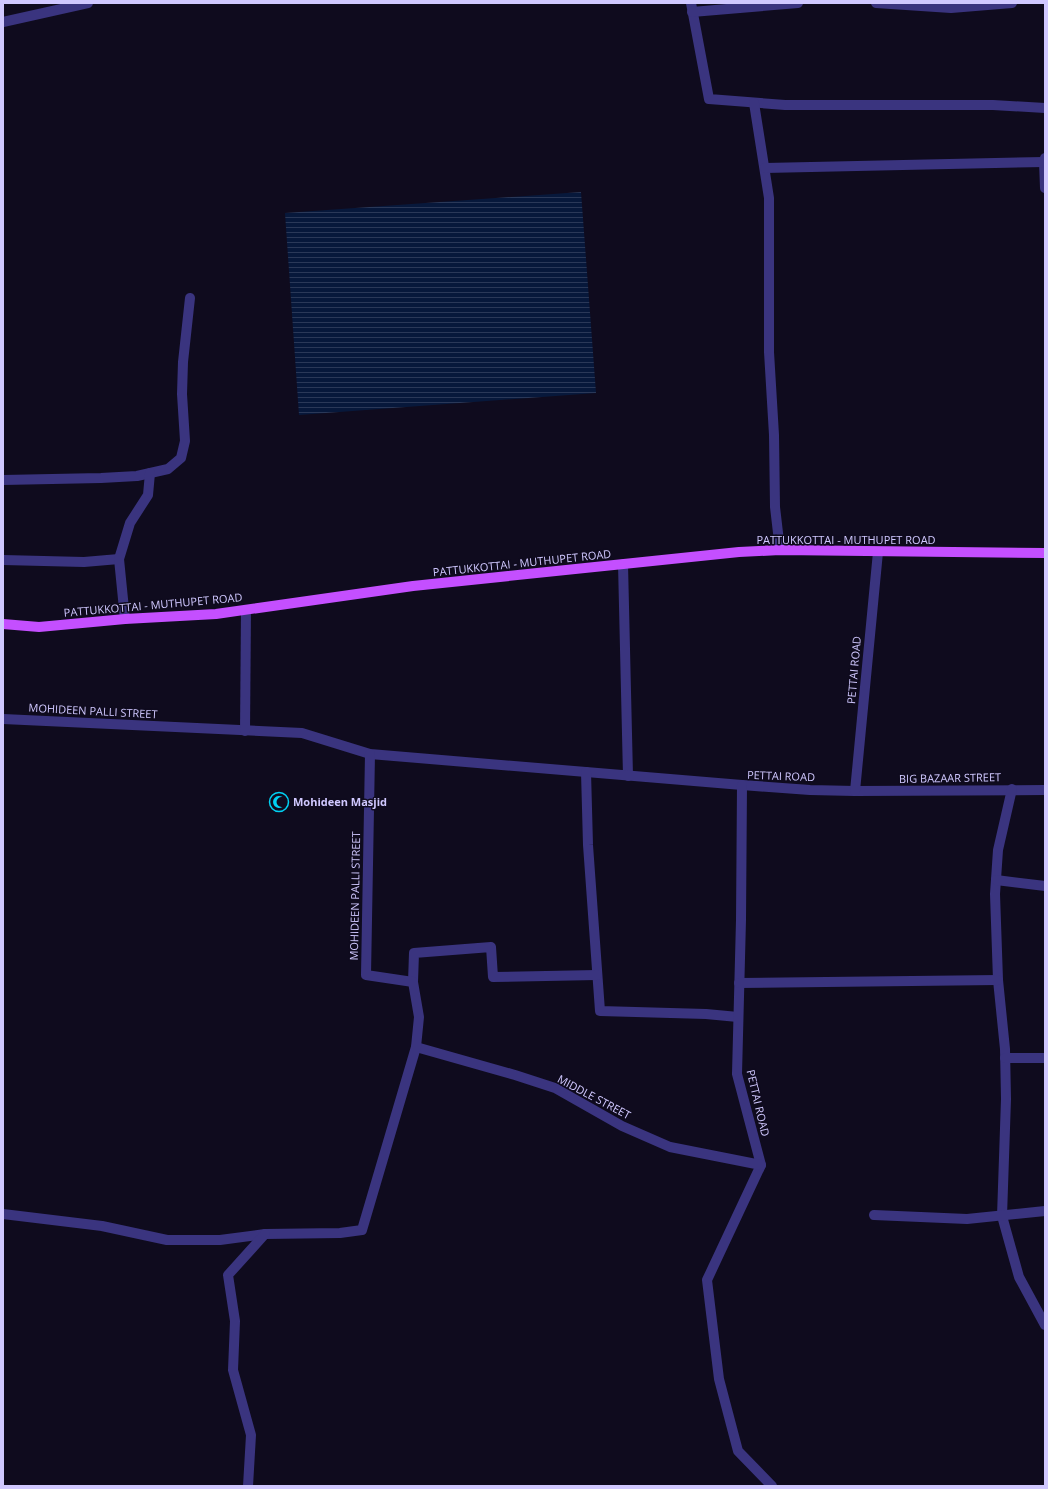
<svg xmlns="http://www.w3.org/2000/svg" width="1048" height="1489" font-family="'Open Sans',sans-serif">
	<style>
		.water { fill: url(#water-rules) }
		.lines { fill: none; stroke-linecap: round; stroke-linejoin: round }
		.minor { stroke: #3a347f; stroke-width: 10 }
		.major { stroke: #c44fff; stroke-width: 10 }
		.labels { text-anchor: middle; stroke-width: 3; stroke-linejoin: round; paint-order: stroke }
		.street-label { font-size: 11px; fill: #d0c8ff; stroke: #0f0b1e }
		.poi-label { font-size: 11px; font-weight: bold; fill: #d0c8ff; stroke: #0f0b1e; text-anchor: start }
	</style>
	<defs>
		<pattern id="water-rules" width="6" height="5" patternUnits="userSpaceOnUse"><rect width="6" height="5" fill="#07183b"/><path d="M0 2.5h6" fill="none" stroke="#2a3858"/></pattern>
	</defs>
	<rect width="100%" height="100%" fill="#0f0b1e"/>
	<path class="water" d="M 581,192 L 596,393 L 299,415 L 285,213 Z"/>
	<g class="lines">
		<g class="minor">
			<path d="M 691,3 L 709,99 L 785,105 L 993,105 L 1045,108"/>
			<path d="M 876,3 L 951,8 L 1012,3"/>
			<path d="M 692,12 L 798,3"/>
			<path d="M 3,22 L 88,3"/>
			<path d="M 754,103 L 769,198 L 769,352 L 774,435 L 775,507 L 780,550"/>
			<path d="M 1045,158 L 1044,162 L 1045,188"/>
			<path d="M 765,168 L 1044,162"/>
			<path d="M 3,480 L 101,478 L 137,476 L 168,469 L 181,458 L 185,441 L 182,394 L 183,362 L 190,298"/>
			<path d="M 3,560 L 84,562 L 119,559"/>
			<path d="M 623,564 L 628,776"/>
			<path d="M 125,619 L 119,559 L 130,523 L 148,495 L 150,473"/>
			<path d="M 3,719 L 302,733 L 370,754 L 742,785 L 810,790 L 855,791 L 1045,790"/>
			<path d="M 245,731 L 246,610"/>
			<path d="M 586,772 L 588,845 L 600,1011 L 706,1014 L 738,1017"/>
			<path d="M 742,785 L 741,920 L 737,1074 L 761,1165 L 707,1280 L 719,1379 L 738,1451 L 772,1486"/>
			<path d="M 1012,789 L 998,850 L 995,894 L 998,980 L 1005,1049 L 1006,1099 L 1002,1216 L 1019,1277 L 1045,1325"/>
			<path d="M 855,791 L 878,552"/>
			<path d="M 996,880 L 1045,886"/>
			<path d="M 413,982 L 414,953 L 491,947 L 493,977 L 597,975"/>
			<path d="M 739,983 L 998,980"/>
			<path d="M 416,1047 L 515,1075 L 555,1088 L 622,1126 L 670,1147 L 761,1165"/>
			<path d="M 1005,1058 L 1045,1058"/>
			<path d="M 3,1214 L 102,1226 L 167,1240 L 220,1240 L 265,1234 L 340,1233 L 362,1230 L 416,1047 L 419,1017 L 413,982 L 366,975 L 370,754"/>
			<path d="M 874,1215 L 967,1219 L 1045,1211"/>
			<path d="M 248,1486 L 251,1435 L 233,1370 L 235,1321 L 228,1275 L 265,1234"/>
		</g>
		<path class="major" d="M 3,624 L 39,627 L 125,619 L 216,614 L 413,586 L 739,552 L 780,550 L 1045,553"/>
	</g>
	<defs>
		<g id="mosque-ring" transform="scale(1)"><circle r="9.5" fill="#0f0b1e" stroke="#00d1f3" stroke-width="1.5"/><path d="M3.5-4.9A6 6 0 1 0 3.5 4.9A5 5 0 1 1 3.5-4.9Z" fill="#00d1f3"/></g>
	</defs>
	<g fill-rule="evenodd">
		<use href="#mosque-ring" x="279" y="802"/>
	</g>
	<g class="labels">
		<g class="street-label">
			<text x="846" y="544">PATTUKKOTTAI - MUTHUPET ROAD</text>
			<text transform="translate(522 563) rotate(-6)" y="4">PATTUKKOTTAI - MUTHUPET ROAD</text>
			<text transform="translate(153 605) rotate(-5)" y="4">PATTUKKOTTAI - MUTHUPET ROAD</text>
			<text transform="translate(854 670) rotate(-85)" y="4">PETTAI ROAD</text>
			<text transform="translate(93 711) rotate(3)" y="4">MOHIDEEN PALLI STREET</text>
			<text transform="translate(781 776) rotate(2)" y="4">PETTAI ROAD</text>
			<text transform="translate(950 778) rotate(-1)" y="4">BIG BAZAAR STREET</text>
			<text transform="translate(355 896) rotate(-89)" y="4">MOHIDEEN PALLI STREET</text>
			<text transform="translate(594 1097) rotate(28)" y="4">MIDDLE STREET</text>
			<text transform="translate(758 1103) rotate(77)" y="4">PETTAI ROAD</text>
		</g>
		<g class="poi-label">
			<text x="293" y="806">Mohideen Masjid</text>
		</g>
	</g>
	<rect width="1048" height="1489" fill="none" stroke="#d0c8ff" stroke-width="8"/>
</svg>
